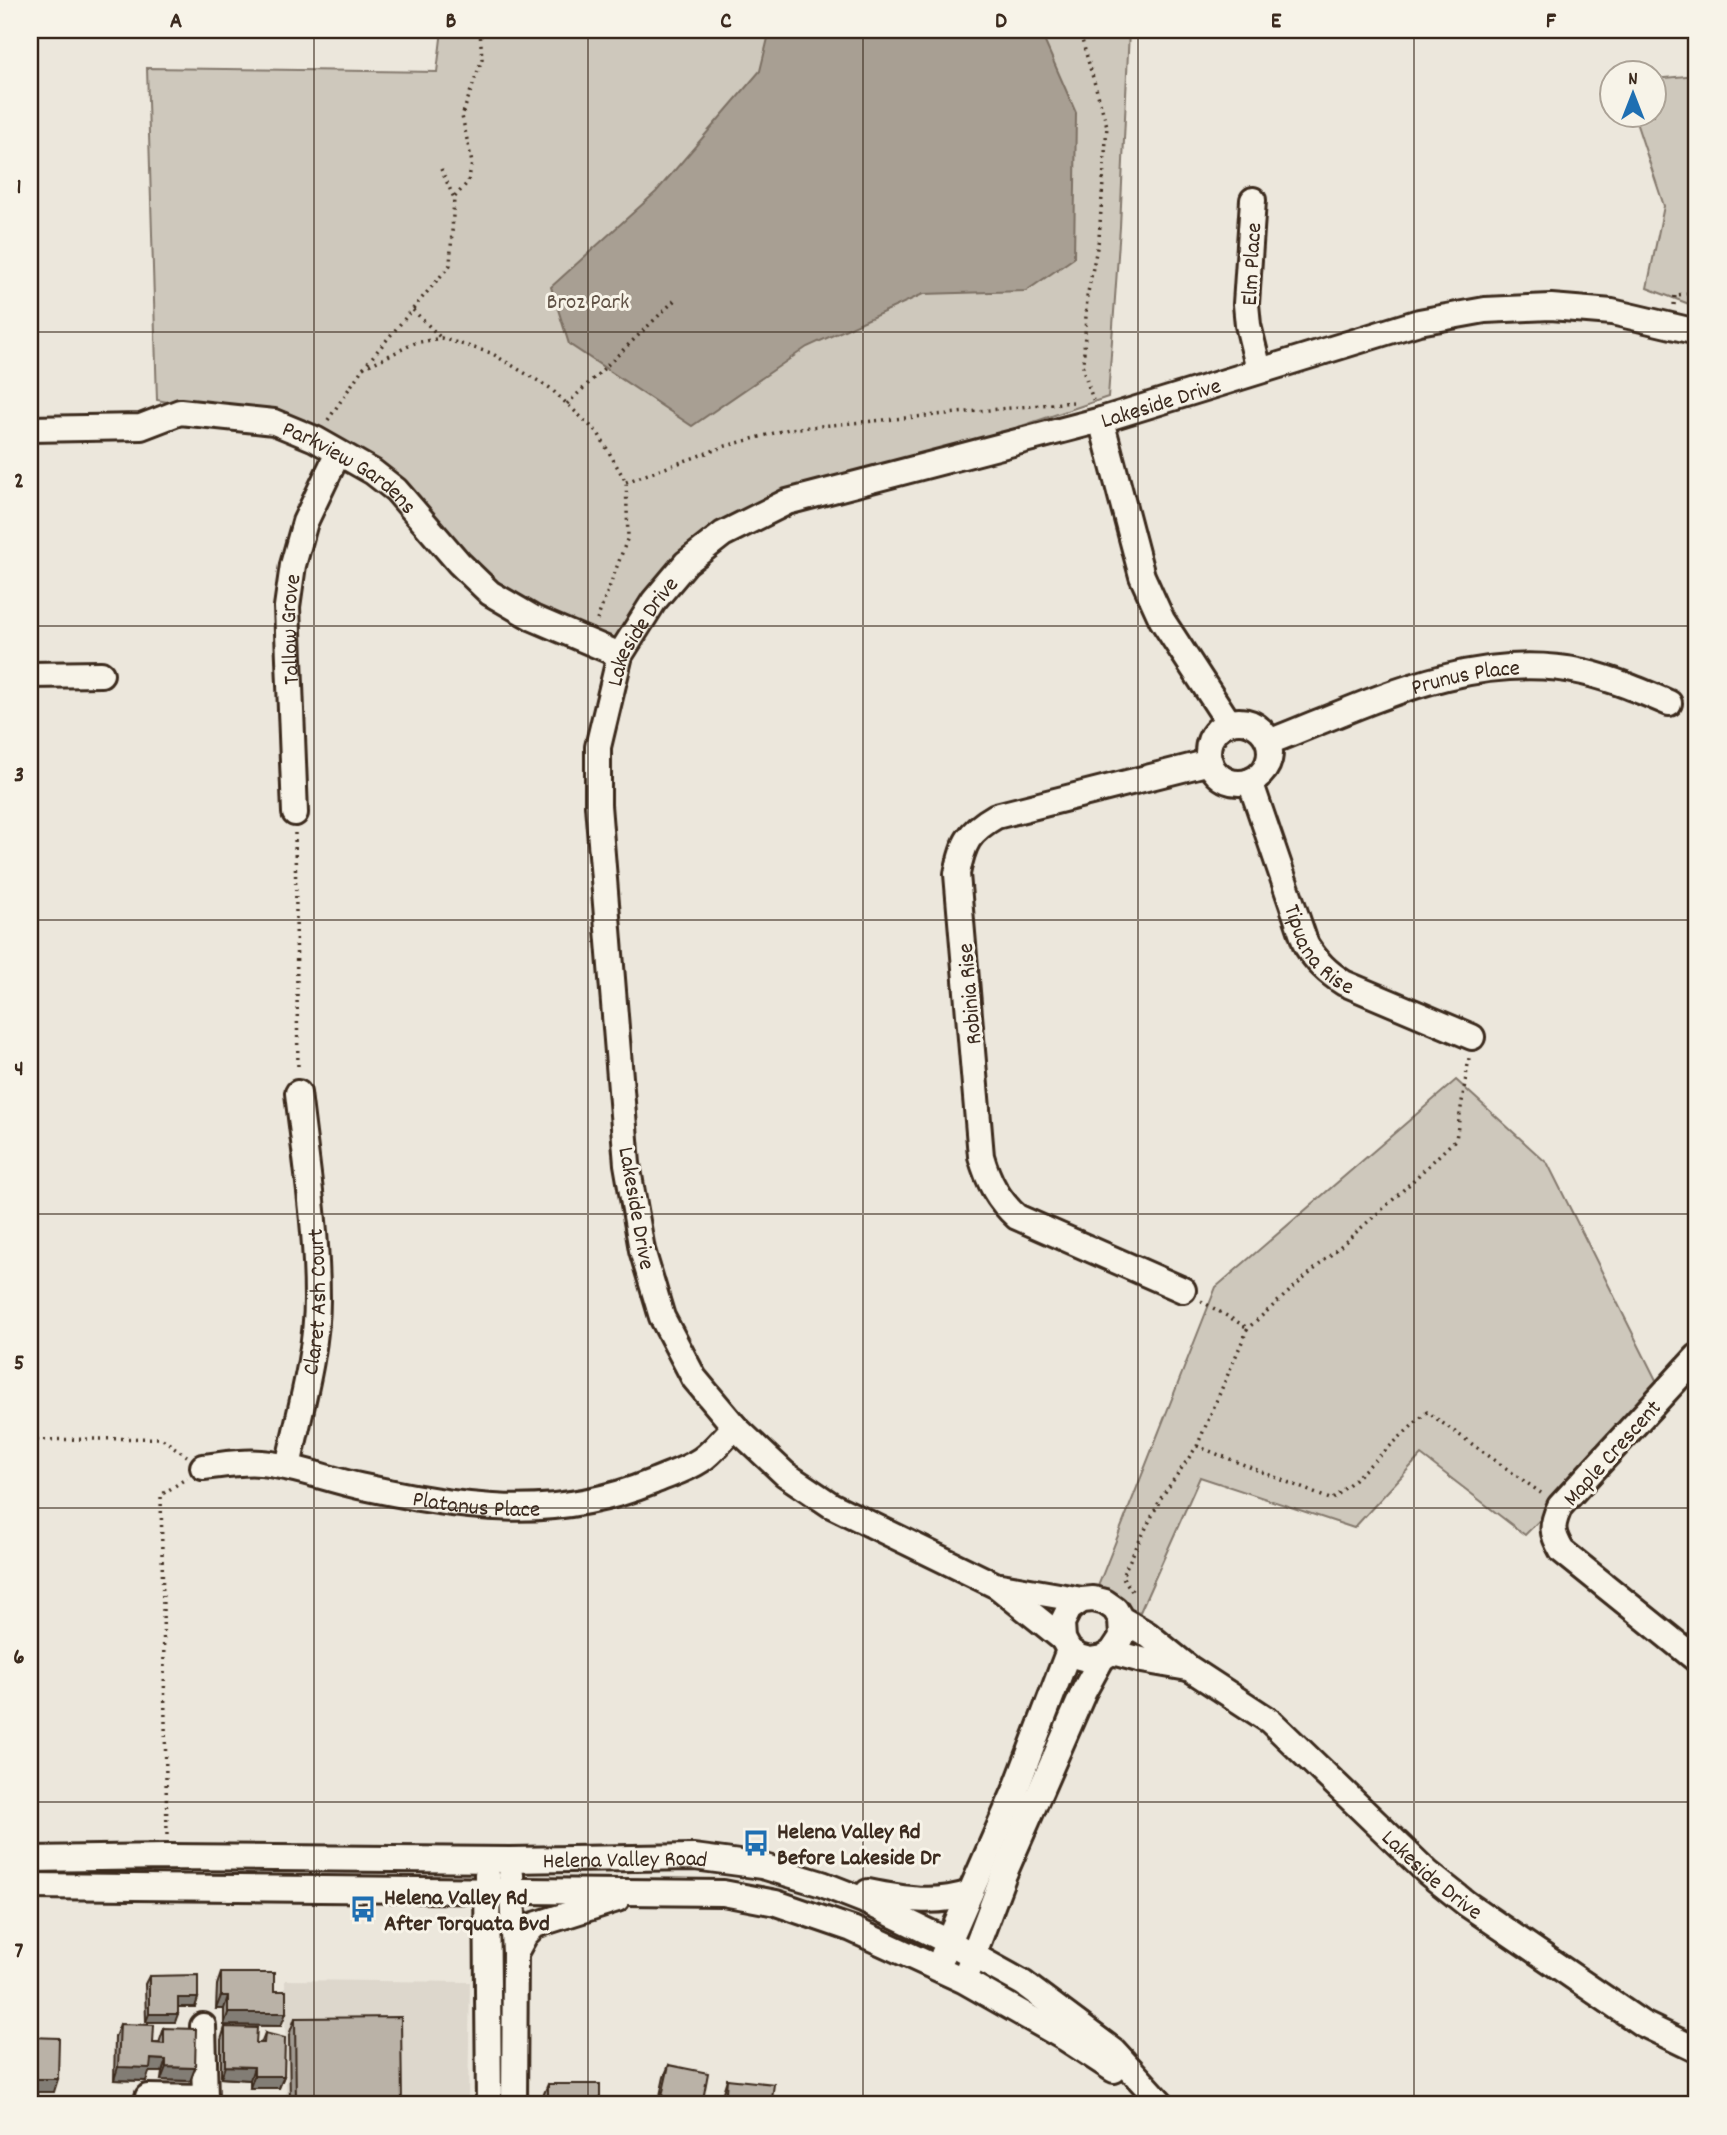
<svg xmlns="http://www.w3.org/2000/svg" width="1727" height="2135" font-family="Dekko,sans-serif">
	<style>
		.built { fill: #ddd7cc }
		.green { fill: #cec8bc; stroke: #84796d; stroke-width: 2 }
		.water { fill: #a89f93; stroke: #7c7064; stroke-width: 2 }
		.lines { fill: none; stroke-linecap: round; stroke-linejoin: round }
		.minor-casing { stroke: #3b2a1e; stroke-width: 30 }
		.path { stroke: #3b2a1e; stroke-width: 3.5; stroke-dasharray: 2 5; stroke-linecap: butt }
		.minor { stroke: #f7f3e8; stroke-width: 24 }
		.wall { fill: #a09990; stroke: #3b2a1e; stroke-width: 2 }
		.shaded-wall { fill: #827d75; stroke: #3b2a1e; stroke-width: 2 }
		.building { fill: #bab2a7; stroke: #3b2a1e; stroke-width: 2 }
		.grid { fill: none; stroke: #3b2a1e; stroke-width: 2; stroke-opacity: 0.55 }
		.labels { text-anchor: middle; stroke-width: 6; stroke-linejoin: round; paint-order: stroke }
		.street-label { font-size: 23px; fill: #3b2a1e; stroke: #f7f3e8 }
		.park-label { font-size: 23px; fill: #605246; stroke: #f7f3e8 }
		.poi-label { font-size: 23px; font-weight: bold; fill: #3b2a1e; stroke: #f7f3e8; text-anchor: start }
		.neatline { fill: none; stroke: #3b2a1e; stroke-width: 2.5 }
		.grid-label { font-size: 23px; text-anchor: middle; font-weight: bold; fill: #3b2a1e }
	</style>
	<rect width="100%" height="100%" fill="#ece7dc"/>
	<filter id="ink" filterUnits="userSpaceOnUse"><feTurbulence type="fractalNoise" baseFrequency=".0143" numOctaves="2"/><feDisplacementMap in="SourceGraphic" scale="14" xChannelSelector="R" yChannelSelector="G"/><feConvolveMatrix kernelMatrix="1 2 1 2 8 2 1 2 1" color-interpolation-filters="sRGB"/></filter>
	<g filter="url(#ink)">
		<path class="built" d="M 285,1980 L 470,1982 L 468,2105 L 286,2105 Z"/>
		<g class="green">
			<path d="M 442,30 L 1129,30 L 1120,227 L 1108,397 L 846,485 L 723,534 L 620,655 L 533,618 L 396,490 L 274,422 L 157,400 L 147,68 L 437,72 Z"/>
			<path d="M 1697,75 L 1697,307 L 1647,288 L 1664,206 L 1634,116 L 1654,116 L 1654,79 Z"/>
			<path d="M 1456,1080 L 1548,1164 L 1663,1394 L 1525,1535 L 1421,1455 L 1354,1528 L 1200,1477 L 1140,1612 L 1093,1599 L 1216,1287 Z"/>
		</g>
		<path class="water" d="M 770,30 L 1036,30 L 1041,33 L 1076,113 L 1074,258 L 1026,291 L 923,294 L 807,347 L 692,426 L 569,344 L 551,287 L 656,192 L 760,71 Z"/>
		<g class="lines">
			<g class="minor-casing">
				<g id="minor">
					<path d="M 1253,200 L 1246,304 L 1248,325 L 1259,370"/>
					<path d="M 1101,420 L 1142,576 L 1162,620 L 1229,723"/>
					<path id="s1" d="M 30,429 L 141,427 L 180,412 L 274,422 L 315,439 L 373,472 L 396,490 L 459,563 L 490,593 L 533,618 L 620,655"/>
					<path d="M 30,675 L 101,674"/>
					<circle cx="1239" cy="752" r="31"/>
					<path id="s2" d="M 1269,742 C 1367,704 1474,648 1583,672 C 1613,679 1641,691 1669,703"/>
					<path id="s3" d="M 1250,781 L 1306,945 C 1317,962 1327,972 1344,983 L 1472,1037"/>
					<path id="s4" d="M 295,813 L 287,607 L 293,565 L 305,522 L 338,453"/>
					<path d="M 1183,1290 L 1017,1217 C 998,1200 988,1181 981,1156 L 957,874 C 963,843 968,832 996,816 L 1210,762"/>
					<path d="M 1697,1357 L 1560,1506 C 1551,1526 1551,1532 1562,1551 L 1697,1660"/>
					<path id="s5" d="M 203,1467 C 222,1465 242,1461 261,1463 C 295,1466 327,1479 359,1486 C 462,1508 551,1523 652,1482 C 668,1475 686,1470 701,1460 C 713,1452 724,1437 735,1427"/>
					<path id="s6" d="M 288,1467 C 299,1413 317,1354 317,1299 C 317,1231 306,1161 298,1093"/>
					<path d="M 1001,1586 L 1082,1600"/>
					<path id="s7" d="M 1121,1619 L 1122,1637 L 1112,1652 L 1102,1658 L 1090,1660 L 1079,1657 L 1069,1650 L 1063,1639 L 1062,1623 L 1069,1609 L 1082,1600 L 1093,1599 L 1105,1602 L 1115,1609 L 1121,1619 L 1147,1634 L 1189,1668 L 1270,1721 L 1428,1873 L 1467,1904 L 1641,2023 L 1697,2050"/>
					<path id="s8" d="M 1063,1639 L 997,1586 L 831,1505 L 785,1474 L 735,1427 L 694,1378 L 662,1317 L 642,1250 L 627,1164 L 598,805 L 598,747 L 620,655 L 654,601 L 686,563 L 723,534 L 787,502 L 1101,420 L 1419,322 L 1485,310 L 1551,307 L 1612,312 L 1697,332"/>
					<path d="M 1112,1652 L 1142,1660 L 1188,1668"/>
					<path id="s9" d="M 30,1859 L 167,1857 L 510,1860 L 694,1857 L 762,1866 L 822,1884 L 863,1900 L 949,1942 L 1023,1983 L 1114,2051 L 1163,2105"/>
					<path d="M 487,1875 L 489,2105"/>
					<path d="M 511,1875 L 515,1953 L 514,2105"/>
					<path d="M 30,1886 L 723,1893 L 776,1903 L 852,1929 L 963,1980 L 1065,2038 L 1114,2070"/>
					<path d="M 868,1892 C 902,1899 936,1905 970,1893"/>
					<path d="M 515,1953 L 525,1935 L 535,1925 L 617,1899"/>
					<path d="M 943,1955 L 1015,1791 L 1069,1650"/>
					<path d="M 968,1969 L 1004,1874 L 1084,1691 L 1102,1658"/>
					<path d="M 148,2097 L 205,2098 L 203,2026"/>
				</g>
			</g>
			<g class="path">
				<path d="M 1076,30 L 1080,33 L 1107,126 L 1099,238 L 1087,297 L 1083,369 L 1093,400"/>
				<path d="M 441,169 L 454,198"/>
				<path d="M 1674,305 L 1675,295 L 1697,293"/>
				<path d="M 413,310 L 441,338"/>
				<path d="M 363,368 L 415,343 L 441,338 L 491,353 L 550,388 L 598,433 L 626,482 L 628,537 L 597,620"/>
				<path d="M 567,404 L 676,299"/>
				<path d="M 328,420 L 363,368 L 450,265 L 454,198 L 468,182 L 472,163 L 462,116 L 482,59 L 480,30"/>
				<path d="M 626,482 L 726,446 L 789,429 L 1073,402"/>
				<path d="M 295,833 L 298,1070"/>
				<path d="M 1201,1301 L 1248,1328"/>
				<path d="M 30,1440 L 161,1438 L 187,1456"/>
				<path d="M 1197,1446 L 1332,1500 L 1427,1412 L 1541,1493"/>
				<path d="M 1132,1591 L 1122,1576 L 1161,1498 L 1197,1446 L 1248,1328 L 1396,1197 L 1456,1139 L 1469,1058"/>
				<path d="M 167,1835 L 161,1495 L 187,1478"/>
			</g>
			<use href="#minor" class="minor"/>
		</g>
		<g class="wall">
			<path d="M 221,1973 L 274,1991 L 281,2026 L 224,2025 L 224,2009 L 216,2009 L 217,1985 Z"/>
			<path d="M 149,1976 L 198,1998 L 195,2007 L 178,2007 L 175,2022 L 146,2022 L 145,1984 Z"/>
			<path d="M 295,2018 L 402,2105 L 290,2105 L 289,2035 Z"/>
			<path d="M 120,2024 L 153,2043 L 159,2043 L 164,2028 L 195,2068 L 190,2081 L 161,2080 L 162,2072 L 149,2072 L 146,2081 L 114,2080 L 115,2037 Z"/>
			<path d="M 225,2027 L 256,2043 L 261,2043 L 265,2033 L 284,2076 L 279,2088 L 250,2088 L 250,2080 L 221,2078 L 221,2040 Z"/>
			<path d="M 669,2065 L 702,2105 L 658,2105 L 664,2077 Z"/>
			<path d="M 727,2079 L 772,2099 L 792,2105 L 721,2105 L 723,2092 Z"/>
			<path d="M 548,2084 L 600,2105 L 543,2105 L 543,2096 Z"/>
		</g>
		<g class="shaded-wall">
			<path d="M 221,1996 L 228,1996 L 224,2009 L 216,2009 Z"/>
			<path d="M 178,1998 L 198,1998 L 195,2007 L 175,2007 Z"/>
			<path d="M 228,2013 L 286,2013 L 281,2026 L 224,2025 Z"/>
			<path d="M 149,2014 L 178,2014 L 175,2022 L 146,2022 Z"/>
			<path d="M 151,2059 L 166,2060 L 162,2072 L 149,2072 L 146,2081 L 114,2080 L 118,2067 Z"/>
			<path d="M 225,2066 L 254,2067 L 250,2080 L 221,2078 Z"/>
			<path d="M 166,2067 L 195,2068 L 190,2081 L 161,2080 Z"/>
			<path d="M 254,2076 L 284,2076 L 279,2088 L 250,2088 Z"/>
			<path d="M 30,2079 L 58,2079 L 54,2092 L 30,2092 Z"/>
		</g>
		<g class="building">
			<path d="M 221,1973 L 274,1973 L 274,1991 L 286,1991 L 286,2013 L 228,2013 L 228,1996 L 221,1996 Z"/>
			<path d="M 198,1975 L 198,1998 L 178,1998 L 178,2014 L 149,2014 L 149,1976 Z"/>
			<path d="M 401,2017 L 402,2105 L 296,2105 L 295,2018 Z"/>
			<path d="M 120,2024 L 154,2025 L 153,2043 L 164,2044 L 164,2028 L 196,2029 L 195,2068 L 166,2067 L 166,2060 L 151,2059 L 150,2068 L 118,2067 Z"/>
			<path d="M 225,2027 L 257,2028 L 256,2043 L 264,2043 L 265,2033 L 285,2038 L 284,2076 L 254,2076 L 254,2067 L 225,2066 Z"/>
			<path d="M 30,2037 L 59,2038 L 58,2079 L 30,2079 Z"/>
			<path d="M 669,2065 L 708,2073 L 702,2105 L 660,2105 Z"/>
			<path d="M 727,2079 L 774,2084 L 772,2099 L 793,2101 L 792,2105 L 725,2105 Z"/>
			<rect x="548" y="2084" width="52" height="21"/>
			<rect x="30" y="2094" width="7" height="11"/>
			<path d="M 106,2097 L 141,2098 L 140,2105 L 104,2105 Z"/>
		</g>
	</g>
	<path class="grid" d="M 314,30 L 314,2105M 588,30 L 588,2105M 863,30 L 863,2105M 1138,30 L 1138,2105M 1414,30 L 1414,2105M 30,332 L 1697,332M 30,626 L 1697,626M 30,920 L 1697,920M 30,1214 L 1697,1214M 30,1508 L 1697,1508M 30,1802 L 1697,1802"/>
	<defs>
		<g id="bus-bare" transform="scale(2.1)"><path d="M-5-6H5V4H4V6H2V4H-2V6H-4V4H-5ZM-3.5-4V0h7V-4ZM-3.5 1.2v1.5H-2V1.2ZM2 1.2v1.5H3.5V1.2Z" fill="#1f6fb2" stroke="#f7f3e8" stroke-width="2.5" paint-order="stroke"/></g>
	</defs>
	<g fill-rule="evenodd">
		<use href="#bus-bare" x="756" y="1843"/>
		<use href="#bus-bare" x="363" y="1909"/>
	</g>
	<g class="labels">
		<g class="street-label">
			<text transform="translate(1250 264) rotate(-87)" y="8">Elm Place</text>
			<text dy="8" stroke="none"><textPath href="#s8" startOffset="1815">Lakeside Drive</textPath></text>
			<text dy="8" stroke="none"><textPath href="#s1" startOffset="336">Parkview Gardens</textPath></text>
			<text dy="8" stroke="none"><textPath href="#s4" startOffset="184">Tallow Grove</textPath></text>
			<text dy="8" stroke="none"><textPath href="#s8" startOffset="1227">Lakeside Drive</textPath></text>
			<text dy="8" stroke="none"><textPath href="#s2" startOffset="208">Prunus Place</textPath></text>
			<text dy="8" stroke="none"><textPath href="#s3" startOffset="184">Tipuana Rise</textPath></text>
			<text transform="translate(968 994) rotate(-95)" y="8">Robinia Rise</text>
			<text transform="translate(638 1208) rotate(80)" y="8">Lakeside Drive</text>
			<text dy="8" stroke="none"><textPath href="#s6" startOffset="168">Claret Ash Court</textPath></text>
			<text transform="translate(1611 1452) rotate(-48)" y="8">Maple Crescent</text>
			<text dy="8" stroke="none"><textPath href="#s5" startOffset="278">Platanus Place</textPath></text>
			<text dy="8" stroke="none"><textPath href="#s9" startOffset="595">Helena Valley Road</textPath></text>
			<text dy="8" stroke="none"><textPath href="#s7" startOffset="595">Lakeside Drive</textPath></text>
		</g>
		<g class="park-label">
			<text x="588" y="308">Broz Park</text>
		</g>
		<g class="poi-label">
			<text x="777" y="1838">Helena Valley Rd<tspan x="777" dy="26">Before Lakeside Dr</tspan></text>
			<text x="384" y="1904">Helena Valley Rd<tspan x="384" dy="26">After Torquata Bvd</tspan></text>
		</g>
	</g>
	<rect width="1727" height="2135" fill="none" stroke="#f7f3e8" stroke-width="77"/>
	<g transform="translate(1633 94)"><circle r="33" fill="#f7f3e8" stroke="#aca397" stroke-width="2"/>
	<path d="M0-5L12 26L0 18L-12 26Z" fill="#1f6fb2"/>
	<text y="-10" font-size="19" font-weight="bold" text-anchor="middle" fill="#3b2a1e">N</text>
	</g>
	<rect x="38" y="38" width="1650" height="2058" class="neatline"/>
	<g class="grid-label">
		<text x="176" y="27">A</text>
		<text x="451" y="27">B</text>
		<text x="726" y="27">C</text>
		<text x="1001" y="27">D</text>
		<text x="1276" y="27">E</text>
		<text x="1551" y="27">F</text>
		<text x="19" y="193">1</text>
		<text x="19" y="487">2</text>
		<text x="19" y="781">3</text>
		<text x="19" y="1075">4</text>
		<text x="19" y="1369">5</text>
		<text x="19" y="1663">6</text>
		<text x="19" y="1957">7</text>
	</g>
</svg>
